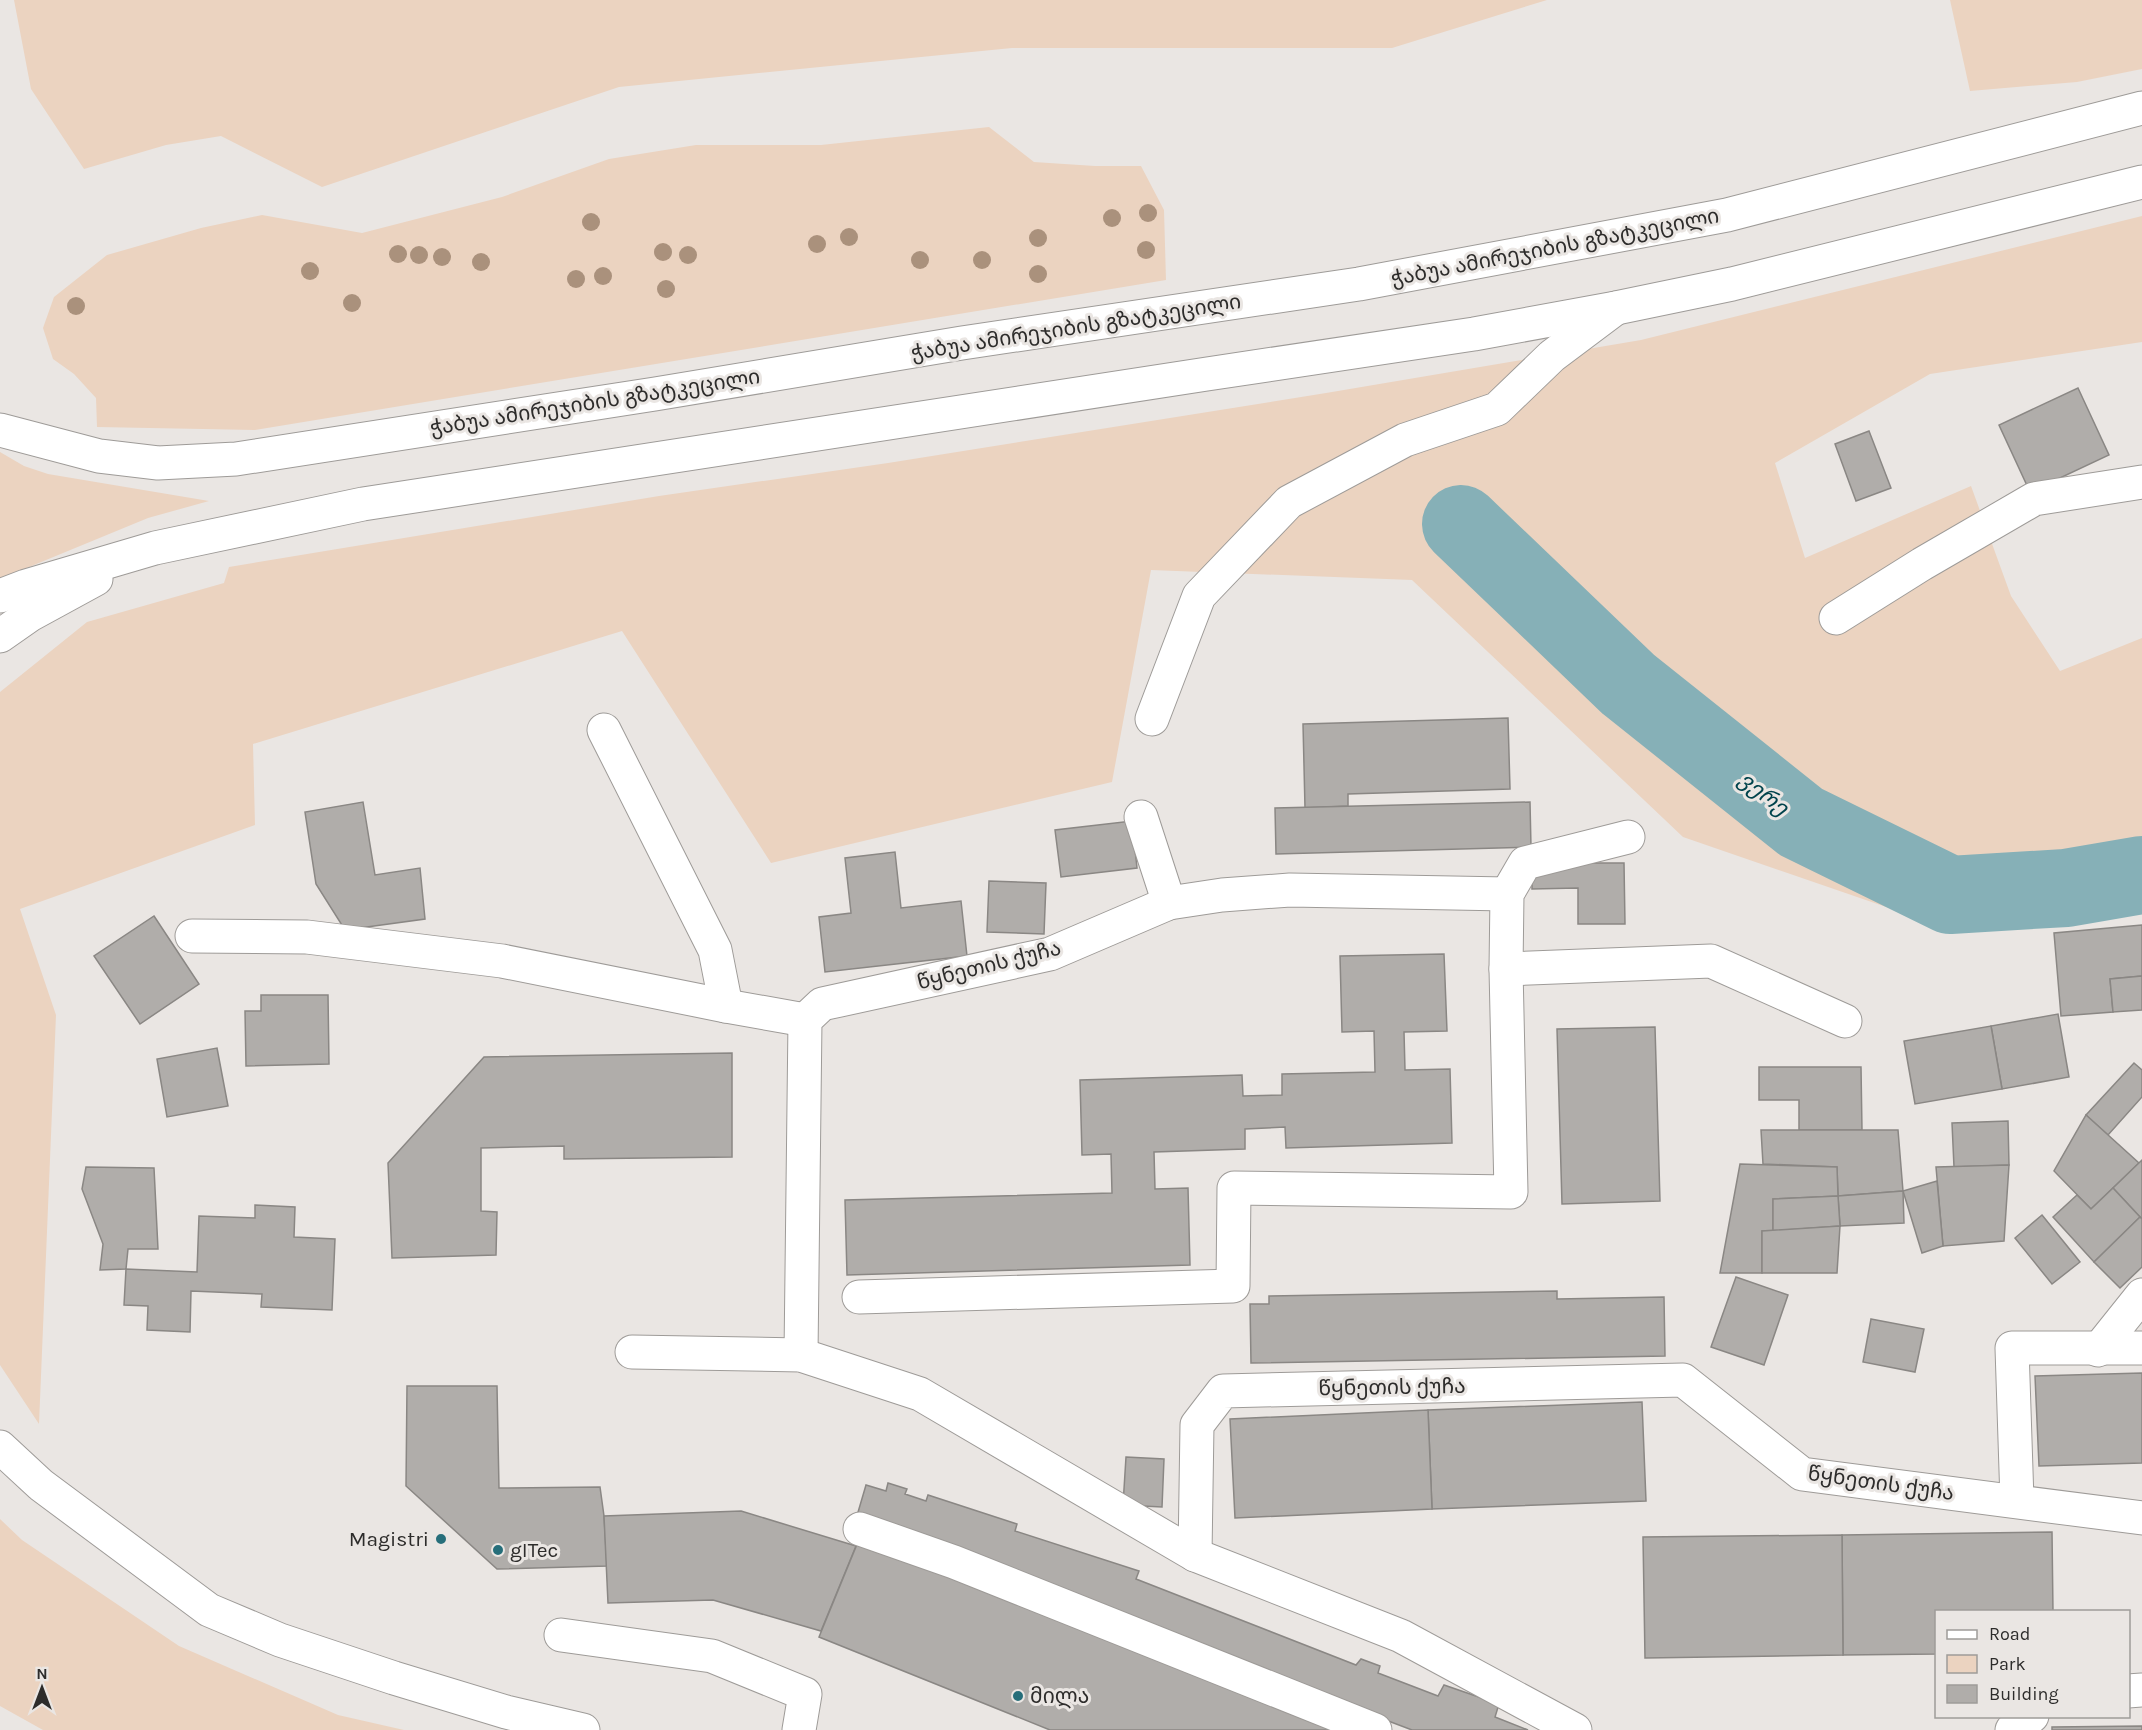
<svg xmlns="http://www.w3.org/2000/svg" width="2142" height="1730" font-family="Karla,'Noto Sans Georgian',sans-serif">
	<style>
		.green { fill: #ebd3c0 }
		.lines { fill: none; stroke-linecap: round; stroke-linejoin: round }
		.river { stroke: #86b0b7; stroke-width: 78 }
		.building { fill: #b0adaa; stroke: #8a8784; stroke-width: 1.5 }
		.minor-casing { stroke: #9e9b98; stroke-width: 35 }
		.major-casing { stroke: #9e9b98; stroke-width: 35 }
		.minor { stroke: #fff; stroke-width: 33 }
		.major { stroke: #fff; stroke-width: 33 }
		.tree { fill: #aa917c }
		.poi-dot { fill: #266e7a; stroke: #eae6e3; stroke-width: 2 }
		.labels { text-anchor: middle; stroke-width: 6; stroke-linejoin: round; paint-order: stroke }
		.street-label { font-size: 21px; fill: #2d2c2b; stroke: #eae6e3 }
		.poi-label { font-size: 21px; fill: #2d2c2b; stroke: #eae6e3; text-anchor: start }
		.water-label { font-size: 22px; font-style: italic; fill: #00434c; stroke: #eae6e3 }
	</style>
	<rect width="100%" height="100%" fill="#eae6e3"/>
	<g class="green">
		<path d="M 14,0 L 1547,0 L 1392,48 L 1012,48 L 619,87 L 322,187 L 221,136 L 166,145 L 84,169 L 31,89 Z"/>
		<path d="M 1950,0 L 2142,0 L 2142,69 L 2077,82 L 1970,91 Z"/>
		<path d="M 989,127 L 1034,162 L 1095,166 L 1141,166 L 1164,210 L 1166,280 L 255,430 L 97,427 L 96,398 L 74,374 L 53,359 L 43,328 L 54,297 L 107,255 L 201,228 L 262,215 L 362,233 L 502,197 L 609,159 L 696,145 L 821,145 Z"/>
		<path d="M 2142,216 L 2142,342 L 1930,374 L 1775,463 L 1805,558 L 1971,486 L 2011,596 L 2060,671 L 2142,638 L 2142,840 L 2121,854 L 1941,874 L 1814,800 L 1475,507 L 1446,541 L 1768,827 L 1889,908 L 1683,837 L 1412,580 L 1151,570 L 1112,782 L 771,863 L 622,631 L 253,744 L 255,825 L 20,909 L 56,1015 L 39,1424 L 0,1365 L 0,692 L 87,622 L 224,583 L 229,567 L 659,496 L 888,463 L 1326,393 L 1641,340 Z"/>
		<path d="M 0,452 L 24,466 L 48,474 L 209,501 L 148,518 L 0,579 Z"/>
		<path d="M 0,1519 L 22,1540 L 179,1646 L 338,1715 L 404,1730 L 43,1730 L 0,1706 Z"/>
	</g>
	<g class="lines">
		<path class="river" d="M 1461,524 L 1628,684 L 1801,822 L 1950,895 L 2066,888 L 2142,875"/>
	</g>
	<g class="building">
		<path d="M 2078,388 L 2109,455 L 2030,492 L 1999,425 Z"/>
		<path d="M 1869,431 L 1891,488 L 1856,501 L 1835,444 Z"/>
		<path d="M 1508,718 L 1510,789 L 1348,794 L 1348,806 L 1305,808 L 1303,724 Z"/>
		<path d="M 363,802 L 375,875 L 420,868 L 425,919 L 345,930 L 316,884 L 305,812 Z"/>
		<path d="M 1530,802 L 1531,847 L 1276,854 L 1275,808 Z"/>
		<path d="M 1132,821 L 1137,868 L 1061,877 L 1055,830 Z"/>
		<path d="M 895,852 L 901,908 L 961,901 L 967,956 L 825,972 L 819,917 L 851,913 L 845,858 Z"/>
		<path d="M 1532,863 L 1624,863 L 1625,924 L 1578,924 L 1578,888 L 1532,889 Z"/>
		<path d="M 989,881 L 1046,883 L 1044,934 L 987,932 Z"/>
		<path d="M 154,916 L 199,984 L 140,1024 L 94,956 Z"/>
		<path d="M 2142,925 L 2142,976 L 2110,979 L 2113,1012 L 2061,1016 L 2054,933 Z"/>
		<path d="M 1444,954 L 1447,1031 L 1404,1032 L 1405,1070 L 1450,1069 L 1452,1143 L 1286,1148 L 1285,1127 L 1245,1129 L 1245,1149 L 1154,1152 L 1155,1189 L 1188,1188 L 1190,1265 L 847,1275 L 845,1200 L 1112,1193 L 1111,1154 L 1082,1155 L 1080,1080 L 1242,1075 L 1243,1096 L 1282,1095 L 1282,1074 L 1375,1072 L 1374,1031 L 1342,1032 L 1340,956 Z"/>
		<path d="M 2142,976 L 2142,1010 L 2113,1012 L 2110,979 Z"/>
		<path d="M 261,995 L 328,995 L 329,1064 L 246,1066 L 245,1011 L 261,1011 Z"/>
		<path d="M 2058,1014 L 2069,1077 L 2002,1089 L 1991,1026 Z"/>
		<path d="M 1991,1026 L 2002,1089 L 1915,1104 L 1904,1041 Z"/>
		<path d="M 1655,1027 L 1660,1201 L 1562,1204 L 1557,1029 Z"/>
		<path d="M 217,1048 L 228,1106 L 167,1117 L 157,1059 Z"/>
		<path d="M 732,1053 L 732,1157 L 564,1159 L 564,1146 L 481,1148 L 481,1211 L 497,1212 L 496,1255 L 392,1258 L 388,1163 L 484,1057 Z"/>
		<path d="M 2134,1063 L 2142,1070 L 2142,1097 L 2108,1135 L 2086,1115 Z"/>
		<path d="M 1759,1067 L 1861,1067 L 1862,1130 L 1799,1130 L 1799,1100 L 1759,1100 Z"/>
		<path d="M 2086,1115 L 2139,1163 L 2091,1209 L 2054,1171 Z"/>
		<path d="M 2008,1121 L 2009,1165 L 1954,1167 L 1952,1123 Z"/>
		<path d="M 1761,1130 L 1898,1130 L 1903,1191 L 1838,1196 L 1837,1167 L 1763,1164 Z"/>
		<path d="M 2142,1160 L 2142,1219 L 2113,1188 Z"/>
		<path d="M 1740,1164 L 1837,1167 L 1838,1196 L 1773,1199 L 1773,1231 L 1762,1231 L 1762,1273 L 1720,1273 Z"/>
		<path d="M 2009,1165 L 2004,1241 L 1943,1246 L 1936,1167 Z"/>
		<path d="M 86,1167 L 154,1168 L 158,1249 L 128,1249 L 126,1269 L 100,1270 L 103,1244 L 82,1189 Z"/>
		<path d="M 1937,1181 L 1943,1246 L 1922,1253 L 1903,1191 Z"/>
		<path d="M 2113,1188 L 2140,1217 L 2094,1262 L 2053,1217 L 2077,1195 L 2091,1209 Z"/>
		<path d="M 1903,1191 L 1904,1223 L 1840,1226 L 1838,1196 Z"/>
		<path d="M 1838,1196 L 1840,1226 L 1773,1231 L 1773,1199 Z"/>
		<path d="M 255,1205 L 295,1207 L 294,1237 L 335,1239 L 332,1310 L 261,1307 L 262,1294 L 191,1291 L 190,1332 L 147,1330 L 148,1306 L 124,1305 L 126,1269 L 197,1272 L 199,1216 L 255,1218 Z"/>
		<path d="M 2042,1215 L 2080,1262 L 2052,1284 L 2015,1238 Z"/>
		<path d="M 2140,1217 L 2142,1219 L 2142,1267 L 2120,1288 L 2094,1262 Z"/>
		<path d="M 1840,1226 L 1837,1273 L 1762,1273 L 1762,1231 Z"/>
		<path d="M 1736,1277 L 1788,1295 L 1764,1365 L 1711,1347 Z"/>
		<path d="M 1557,1291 L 1557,1299 L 1664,1297 L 1665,1356 L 1251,1363 L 1250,1304 L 1269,1304 L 1269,1296 Z"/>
		<path d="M 1871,1319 L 1924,1329 L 1915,1372 L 1863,1362 Z"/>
		<path d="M 2142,1373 L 2142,1463 L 2039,1466 L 2035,1376 Z"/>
		<path d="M 407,1386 L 497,1386 L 499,1488 L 600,1487 L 604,1516 L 607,1566 L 497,1569 L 406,1486 Z"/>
		<path d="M 1642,1402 L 1646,1501 L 1432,1509 L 1428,1410 Z"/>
		<path d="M 1428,1410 L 1432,1509 L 1235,1518 L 1230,1419 Z"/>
		<path d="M 1126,1457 L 1164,1459 L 1162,1507 L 1123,1505 Z"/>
		<path d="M 888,1483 L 907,1489 L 905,1494 L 926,1501 L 928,1495 L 1017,1524 L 1015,1531 L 1139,1571 L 1136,1579 L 1356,1665 L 1361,1659 L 1380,1666 L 1378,1673 L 1438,1696 L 1444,1685 L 1499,1704 L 1495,1717 L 1528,1730 L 1412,1730 L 856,1519 L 866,1485 L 886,1491 Z"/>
		<path d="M 741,1511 L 856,1546 L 821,1631 L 713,1600 L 608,1603 L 604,1516 Z"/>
		<path d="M 2052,1532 L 2053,1612 L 1936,1612 L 1936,1654 L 1843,1655 L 1842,1535 Z"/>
		<path d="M 1842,1535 L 1843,1655 L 1645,1658 L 1643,1537 Z"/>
		<path d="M 860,1537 L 1339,1730 L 1050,1730 L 819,1637 Z"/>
		<path d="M 2142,1726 L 2142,1730 L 2052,1730 L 2052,1727 Z"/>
	</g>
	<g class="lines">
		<g class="minor-casing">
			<g id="minor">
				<path d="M 1836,618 L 1922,564 L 2034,499 L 2142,482"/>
				<path d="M 1152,719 L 1199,596 L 1289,502 L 1405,440 L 1497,409 L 1552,356 L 1616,308"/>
				<path d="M 604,730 L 715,950 L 726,1006"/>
				<path d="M 1141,817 L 1169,903"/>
				<path d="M 192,936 L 307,937 L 502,961 L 726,1006 L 805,1020"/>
				<path d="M 1506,969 L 1711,961 L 1845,1021"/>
				<path d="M 859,1297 L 1233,1286 L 1234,1188 L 1511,1192 L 1506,969 L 1507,894 L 1525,863 L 1628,837"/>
				<path d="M 2098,1350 L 2142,1295"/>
				<path d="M 632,1352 L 801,1355 L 920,1394 L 1195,1555 L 1401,1636 L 1575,1730"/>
				<path d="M 801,1355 L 805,1020 L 822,1004 L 1050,954 L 1169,903 L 1222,895 L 1290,890 L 1507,894"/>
				<path d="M 2017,1501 L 2012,1348 L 2142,1348"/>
				<path d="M 860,1529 L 954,1562 L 1375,1730"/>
				<path d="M 1195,1555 L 1197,1425 L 1223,1391 L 1683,1380 L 1802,1474 L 2142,1518"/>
				<path d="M 561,1635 L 712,1656 L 805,1694 L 799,1730"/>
				<path d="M 2128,1691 L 2142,1690"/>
				<path d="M 2012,1730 L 2032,1716"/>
			</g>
		</g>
		<g class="major-casing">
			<g id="major">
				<path d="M 0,430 L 99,456 L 158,463 L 236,459 L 655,394 L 962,343 L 1359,284 L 1727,215 L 2142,108"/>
				<path d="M 0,596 L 26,586 L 155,548 L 363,504 L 1207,374 L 1474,334 L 1616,308 L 1732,284 L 2142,182"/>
				<path d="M 0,636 L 30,615 L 96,579"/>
				<path d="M 0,1447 L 41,1485 L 209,1610 L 280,1640 L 394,1678 L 506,1712 L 583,1730"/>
			</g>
		</g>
		<use href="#minor" class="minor"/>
		<use href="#major" class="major"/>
	</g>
	<g class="tree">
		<circle cx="1148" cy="213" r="9"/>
		<circle cx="1112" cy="218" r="9"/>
		<circle cx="591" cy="222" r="9"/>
		<circle cx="849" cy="237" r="9"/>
		<circle cx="1038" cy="238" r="9"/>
		<circle cx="817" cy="244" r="9"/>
		<circle cx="1146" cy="250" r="9"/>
		<circle cx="663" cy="252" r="9"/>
		<circle cx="398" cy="254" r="9"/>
		<circle cx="419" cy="255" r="9"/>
		<circle cx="688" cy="255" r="9"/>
		<circle cx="442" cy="257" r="9"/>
		<circle cx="920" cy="260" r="9"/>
		<circle cx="982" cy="260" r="9"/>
		<circle cx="481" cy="262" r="9"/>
		<circle cx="310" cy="271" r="9"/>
		<circle cx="1038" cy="274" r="9"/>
		<circle cx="603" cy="276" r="9"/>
		<circle cx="576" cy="279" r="9"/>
		<circle cx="666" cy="289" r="9"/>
		<circle cx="352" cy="303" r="9"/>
		<circle cx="76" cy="306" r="9"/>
	</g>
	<g class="poi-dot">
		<circle cx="441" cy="1539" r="6"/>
		<circle cx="498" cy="1550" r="6"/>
		<circle cx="1018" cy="1696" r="6"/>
	</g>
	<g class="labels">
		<g class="street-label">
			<text transform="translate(1555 247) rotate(-11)" y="7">ჭაბუა ამირეჯიბის გზატკეცილი</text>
			<text transform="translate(1076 327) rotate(-9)" y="7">ჭაბუა ამირეჯიბის გზატკეცილი</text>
			<text transform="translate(595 402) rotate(-9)" y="7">ჭაბუა ამირეჯიბის გზატკეცილი</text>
			<text transform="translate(989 965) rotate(-14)" y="7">წყნეთის ქუჩა</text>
			<text transform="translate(1392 1387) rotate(-1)" y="7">წყნეთის ქუჩა</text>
			<text transform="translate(1881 1483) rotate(8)" y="7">წყნეთის ქუჩა</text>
		</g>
		<g class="poi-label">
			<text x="429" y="1546" text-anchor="end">Magistri</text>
			<text x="510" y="1557">gITec</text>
			<text x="1030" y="1703">მილა</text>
		</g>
		<g class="water-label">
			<text transform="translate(1764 793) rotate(38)" y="8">ვერე</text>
		</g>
	</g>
	<rect x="1935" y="1610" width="195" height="108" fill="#eae6e3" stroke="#9e9c99" stroke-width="1.5"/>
	<rect x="1947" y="1630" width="30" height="9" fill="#ffffff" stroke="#9e9c99" stroke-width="1.5"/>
	<text x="1989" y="1640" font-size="18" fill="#2d2c2b">Road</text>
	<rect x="1947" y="1655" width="30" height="18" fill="#ebd3c0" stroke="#9e9c99" stroke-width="1.5"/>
	<text x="1989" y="1670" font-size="18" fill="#2d2c2b">Park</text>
	<rect x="1947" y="1685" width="30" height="18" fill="#b0adaa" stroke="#9e9c99" stroke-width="1.5"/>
	<text x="1989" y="1700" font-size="18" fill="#2d2c2b">Building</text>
	<g transform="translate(42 1688)" stroke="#eae6e3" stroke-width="4.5" paint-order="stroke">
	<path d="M0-4.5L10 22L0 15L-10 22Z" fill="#2d2c2b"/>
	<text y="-9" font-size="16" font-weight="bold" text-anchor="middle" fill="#2d2c2b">N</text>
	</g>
</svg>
